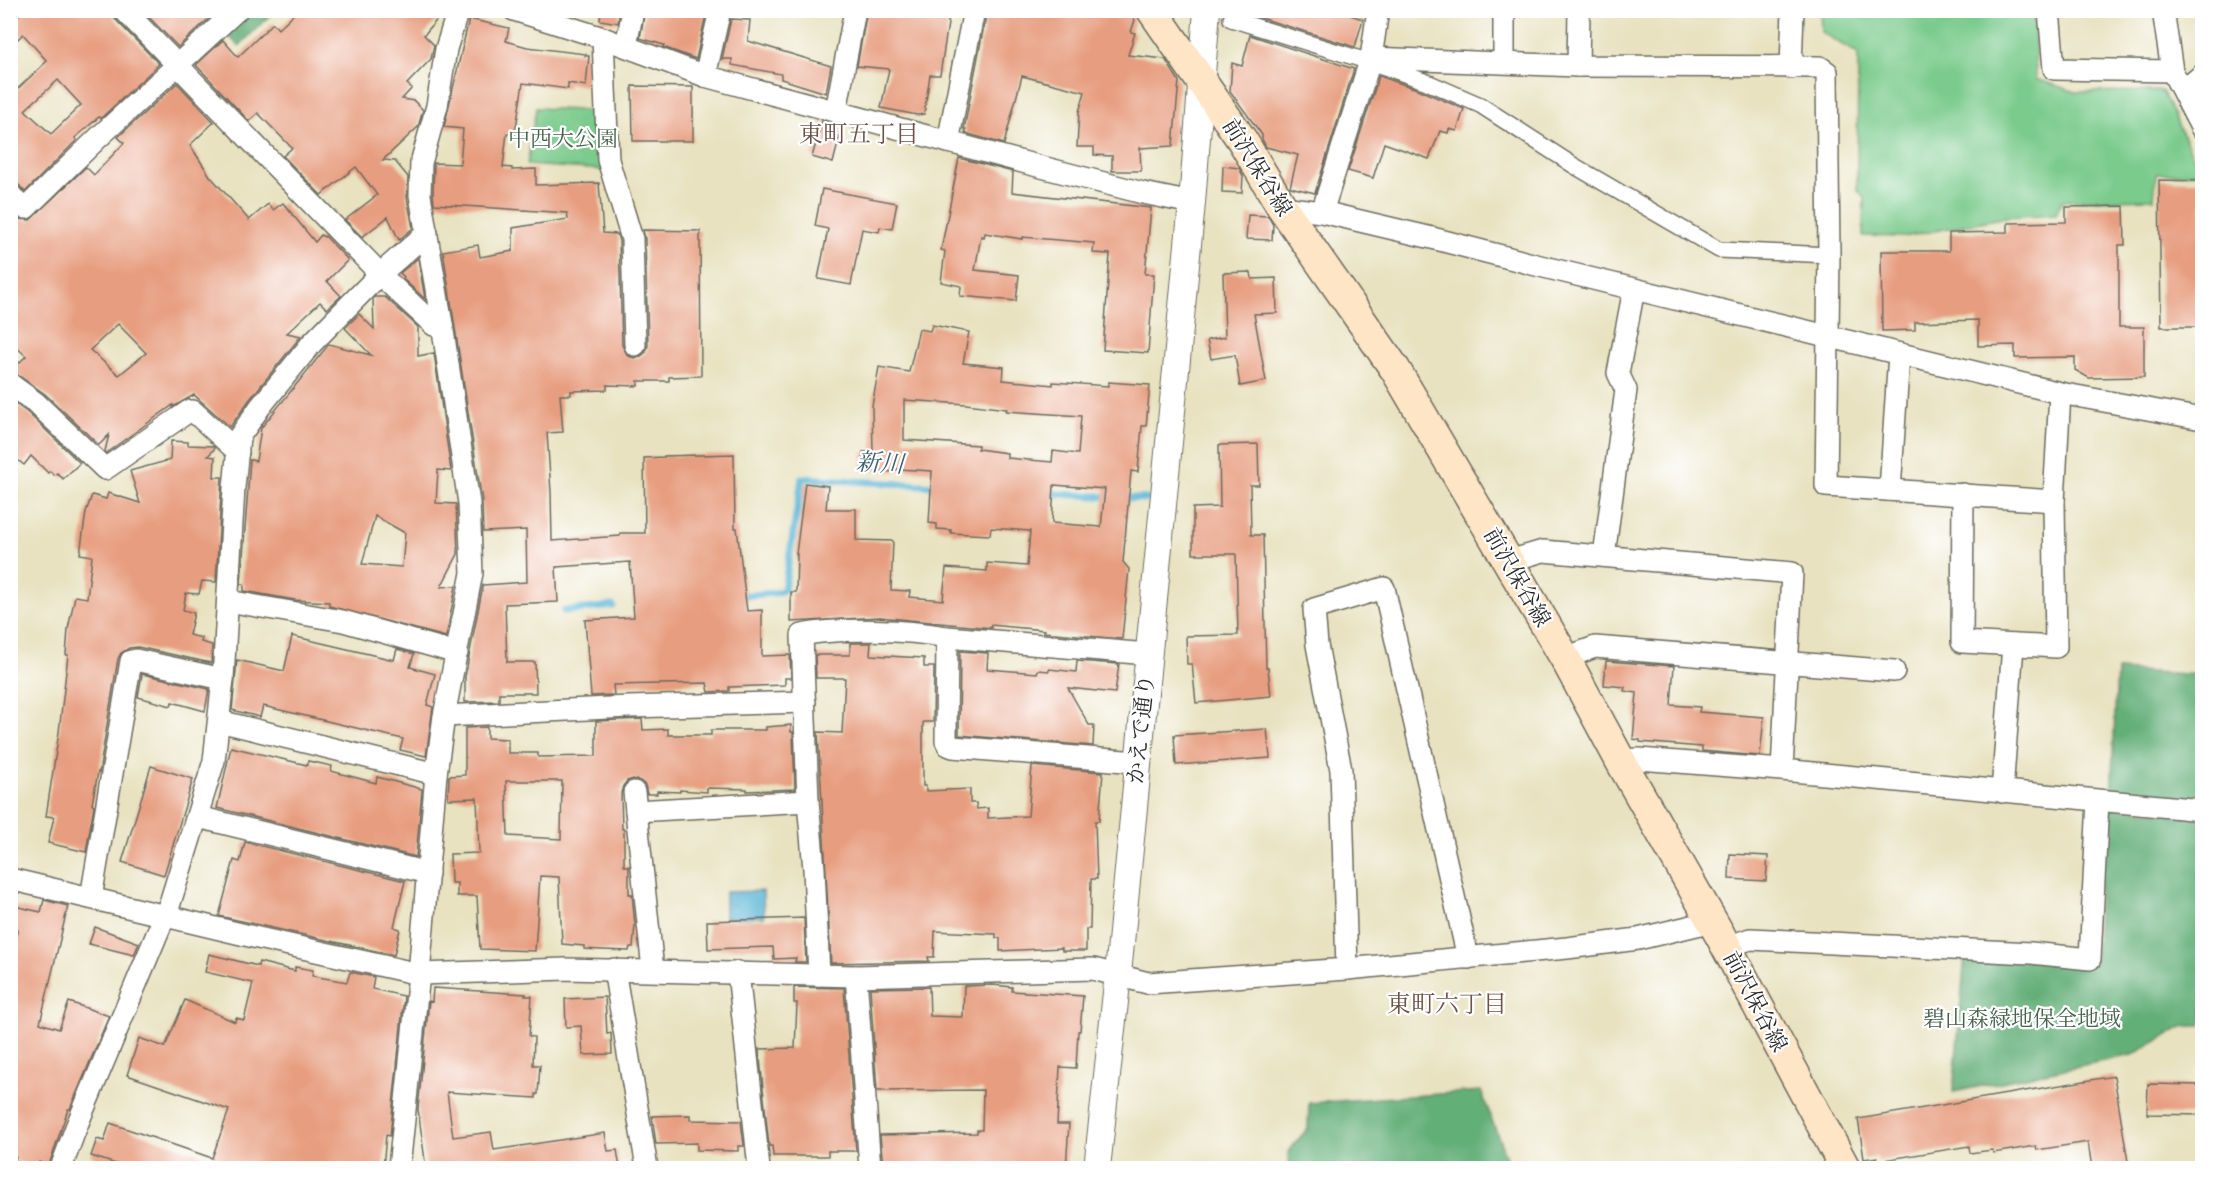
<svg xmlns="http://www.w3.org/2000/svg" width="2213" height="1179" font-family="'Libre Bodoni','Noto Serif JP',serif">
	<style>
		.green { fill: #7acb8c; stroke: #527b5c; stroke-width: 1.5 }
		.forest { fill: #63af78; stroke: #476d52; stroke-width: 1.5 }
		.water { fill: #57b3d5; stroke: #416f80; stroke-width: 1.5 }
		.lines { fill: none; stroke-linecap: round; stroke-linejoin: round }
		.stream { stroke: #57b3d5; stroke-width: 7 }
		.building { fill: #e79d7f; fill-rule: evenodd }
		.pedestrian-casing { stroke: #6d6b5f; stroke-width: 18 }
		.minor-casing { stroke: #6d6b5f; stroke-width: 24 }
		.tertiary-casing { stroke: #6d6b5f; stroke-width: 28 }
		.secondary-casing { stroke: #6d6b5f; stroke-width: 33 }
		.pedestrian { stroke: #fff; stroke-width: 15 }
		.minor { stroke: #fff; stroke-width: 21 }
		.tertiary { stroke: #fff; stroke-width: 26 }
		.secondary { stroke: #fee5c5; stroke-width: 30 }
		.labels { text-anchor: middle; stroke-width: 4.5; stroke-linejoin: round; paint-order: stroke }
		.park-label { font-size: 22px; fill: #47634d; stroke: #fff }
		.street-label { font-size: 22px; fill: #2b2b2b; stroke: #fff }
		.neighbourhood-label { font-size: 24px; fill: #6d5348; stroke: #fff }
		.water-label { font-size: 24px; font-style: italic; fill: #3d616f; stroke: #fff }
	</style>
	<rect width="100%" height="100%" fill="#fff"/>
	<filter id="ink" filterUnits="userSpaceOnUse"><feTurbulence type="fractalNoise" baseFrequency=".0167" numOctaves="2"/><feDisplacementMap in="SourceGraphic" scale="12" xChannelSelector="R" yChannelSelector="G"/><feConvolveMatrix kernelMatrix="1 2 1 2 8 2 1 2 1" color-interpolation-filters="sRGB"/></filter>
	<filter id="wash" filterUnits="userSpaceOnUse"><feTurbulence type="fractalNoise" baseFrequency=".008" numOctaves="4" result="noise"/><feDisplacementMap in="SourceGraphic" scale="24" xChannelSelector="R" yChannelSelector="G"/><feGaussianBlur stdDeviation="1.35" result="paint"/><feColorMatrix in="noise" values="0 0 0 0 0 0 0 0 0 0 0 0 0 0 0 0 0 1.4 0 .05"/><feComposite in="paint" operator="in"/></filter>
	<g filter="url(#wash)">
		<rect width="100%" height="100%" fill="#e8e2c0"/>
		<g class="green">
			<path d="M 1820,11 L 2034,11 L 2036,79 L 2076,92 L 2162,91 L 2201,173 L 2156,174 L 2154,199 L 2062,201 L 2056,214 L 2006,217 L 1904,237 L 1863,236 L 1864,198 L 1857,189 L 1858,54 L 1821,32 Z"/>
			<path d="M 536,108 L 601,111 L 605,170 L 527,165 Z"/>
		</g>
		<g class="forest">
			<path d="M 248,11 L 268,11 L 271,14 L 239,46 L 226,33 Z"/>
			<path d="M 2117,670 L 2202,675 L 2202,806 L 2111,797 Z"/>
			<path d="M 2104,807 L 2202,816 L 2202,1026 L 2184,1026 L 2132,1055 L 1953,1092 L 1965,955 L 2095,965 Z"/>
			<path d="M 1481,1091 L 1510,1168 L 1290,1168 L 1288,1152 L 1308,1128 L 1309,1103 Z"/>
		</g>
		<path class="water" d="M 763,891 L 764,917 L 725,918 L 725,892 Z"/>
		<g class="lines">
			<g class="stream">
				<path d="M 1046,493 L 1146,499"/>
				<path d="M 738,596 L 774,593 L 784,590 L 802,478 L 939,486"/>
				<path d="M 564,611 L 613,606"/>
			</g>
		</g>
		<g id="blocks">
			<g class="building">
				<path d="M 24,10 L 112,10 L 115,19 L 159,64 L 101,118 L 99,117 L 75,138 L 77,140 L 25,192 L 19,185 L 10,182 L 10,96 L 47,61 L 23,34 L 18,39 L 10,30 L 10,23 ZM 58,80 L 81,105 L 51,134 L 25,110 Z"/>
				<path d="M 142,10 L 218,10 L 178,47 Z"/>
				<path d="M 298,10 L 445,10 L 424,35 L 434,45 L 431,59 L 407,84 L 412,88 L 402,99 L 414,101 L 423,110 L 418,127 L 383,160 L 395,161 L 408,177 L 407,197 L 413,228 L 399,240 L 388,217 L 362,237 L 345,220 L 377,195 L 356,167 L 321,195 L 283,156 L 292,148 L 258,113 L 249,121 L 196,65 L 223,40 L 238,57 L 273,23 L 278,29 Z"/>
				<path d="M 601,10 L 620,10 L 618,23 L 600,20 Z"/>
				<path d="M 645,10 L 707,10 L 696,59 L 663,47 L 664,45 L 640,38 Z"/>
				<path d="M 867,10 L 950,10 L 940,75 L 930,75 L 924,114 L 917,115 L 881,108 L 889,69 L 857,66 Z"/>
				<path d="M 987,10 L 1128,10 L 1135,20 L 1131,32 L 1135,33 L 1128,55 L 1165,59 L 1179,81 L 1173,146 L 1140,148 L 1141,171 L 1112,171 L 1112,156 L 1094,155 L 1094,147 L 1077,147 L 1079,112 L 1085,92 L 1022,76 L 1004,144 L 965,133 L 966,129 L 964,129 Z"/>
				<path d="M 1256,10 L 1334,10 L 1363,19 L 1355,47 L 1255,16 Z"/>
				<path d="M 469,19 L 509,28 L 506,41 L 527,47 L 586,54 L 585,56 L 589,56 L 586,86 L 568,83 L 568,89 L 523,83 L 515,134 L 507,133 L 503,167 L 512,168 L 512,170 L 536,169 L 536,185 L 599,183 L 603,233 L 617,234 L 619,241 L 622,345 L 628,356 L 635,358 L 641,356 L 646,352 L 648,345 L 645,239 L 643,230 L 700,231 L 701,376 L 669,377 L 669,381 L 638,381 L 638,386 L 607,385 L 607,390 L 571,391 L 571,395 L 560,395 L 563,432 L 547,433 L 551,492 L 552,541 L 620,536 L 620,533 L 645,533 L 644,458 L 664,457 L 664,456 L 734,454 L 735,528 L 737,528 L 747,611 L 762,610 L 762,656 L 790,655 L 791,678 L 785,678 L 785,685 L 729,687 L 729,691 L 709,692 L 707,683 L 613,685 L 614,695 L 591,696 L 585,620 L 634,617 L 630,562 L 556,567 L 558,602 L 505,604 L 507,662 L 535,662 L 536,693 L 499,693 L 499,701 L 465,702 L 465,677 L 483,585 L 527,582 L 526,530 L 483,532 L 482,501 L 443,251 L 478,245 L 480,257 L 513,251 L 513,228 L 568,219 L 567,213 L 434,204 L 433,194 L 434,163 L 460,164 L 463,129 L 444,127 Z"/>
				<path d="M 731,19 L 750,20 L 748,41 L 831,66 L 826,93 L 781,79 L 781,74 L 732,65 L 732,59 L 722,59 Z"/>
				<path d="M 1250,35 L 1354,69 L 1315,193 L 1290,187 L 1298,155 L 1266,147 L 1262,139 L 1262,135 L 1230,91 L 1232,63 L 1242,66 Z"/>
				<path d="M 1379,76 L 1417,89 L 1464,109 L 1457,131 L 1449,129 L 1448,133 L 1440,131 L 1429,159 L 1384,143 L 1373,178 L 1348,171 Z"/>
				<path d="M 177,83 L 214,122 L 190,145 L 210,176 L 249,220 L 268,204 L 273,210 L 283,203 L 315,242 L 321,235 L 324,237 L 325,236 L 348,260 L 327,281 L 341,296 L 327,309 L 320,302 L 287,333 L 301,336 L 250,399 L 230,427 L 194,395 L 173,407 L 173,405 L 106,453 L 105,451 L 109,435 L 99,445 L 45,394 L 15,373 L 15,367 L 26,356 L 10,341 L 10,214 L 18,219 L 30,220 L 86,167 L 94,175 L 124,143 L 118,137 ZM 118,324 L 146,353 L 119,375 L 90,350 Z"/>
				<path d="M 632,86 L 693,87 L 693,141 L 633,141 Z"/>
				<path d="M 822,121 L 842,127 L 833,163 L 812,157 Z"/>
				<path d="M 959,158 L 1013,172 L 1012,192 L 1151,208 L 1145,274 L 1154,274 L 1148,353 L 1103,350 L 1110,254 L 1093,253 L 1094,243 L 1022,237 L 1022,239 L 985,233 L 984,237 L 981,236 L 975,270 L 1019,275 L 1016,301 L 960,296 L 961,286 L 941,282 L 945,251 L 941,250 Z"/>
				<path d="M 1223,166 L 1239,168 L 1243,176 L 1242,193 L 1222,192 Z"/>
				<path d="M 2159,180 L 2202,181 L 2202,327 L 2161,327 Z"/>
				<path d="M 822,189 L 897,203 L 892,229 L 880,227 L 879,232 L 862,229 L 851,285 L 818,279 L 828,229 L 815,226 Z"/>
				<path d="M 2124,206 L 2125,245 L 2119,245 L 2119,327 L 2144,327 L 2144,377 L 2089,378 L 2075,370 L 2075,357 L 2015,358 L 2015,345 L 1978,346 L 1978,320 L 1915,322 L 1915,330 L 1882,331 L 1881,251 L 1949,251 L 1949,233 L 2008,232 L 2008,223 L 2066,222 L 2066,207 Z"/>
				<path d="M 1248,215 L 1268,216 L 1273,225 L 1272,240 L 1246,239 Z"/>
				<path d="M 418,258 L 425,299 L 403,279 L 404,277 L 400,273 Z"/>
				<path d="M 1251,272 L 1252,279 L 1276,278 L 1277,313 L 1254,314 L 1266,381 L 1240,386 L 1235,355 L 1211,359 L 1207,340 L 1225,337 L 1223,273 Z"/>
				<path d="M 375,297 L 385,297 L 418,327 L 418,356 L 434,353 L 451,471 L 438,470 L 436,503 L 456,504 L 458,554 L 441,587 L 456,586 L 446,637 L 329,606 L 329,602 L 295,600 L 244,591 L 244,584 L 241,584 L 250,460 L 256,461 L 261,428 L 329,344 L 371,355 L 345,328 L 359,314 L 374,329 L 373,299 ZM 375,516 L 405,533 L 402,567 L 362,564 Z"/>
				<path d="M 932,325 L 969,332 L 963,363 L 1004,367 L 1003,380 L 1053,385 L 1053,382 L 1108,386 L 1108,382 L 1150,385 L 1146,426 L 1142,426 L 1138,472 L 1131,471 L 1123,562 L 1129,569 L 1122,639 L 1043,632 L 1044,630 L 991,625 L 991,628 L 880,617 L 791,622 L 791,592 L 796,592 L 797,554 L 796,554 L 805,483 L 828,486 L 826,509 L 856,509 L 856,540 L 893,541 L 891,590 L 910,591 L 909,597 L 943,600 L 946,568 L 987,571 L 987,563 L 1027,566 L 1030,531 L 991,528 L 990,535 L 951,533 L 951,530 L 937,529 L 937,524 L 929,523 L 932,471 L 898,469 L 895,470 L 895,472 L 862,470 L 863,452 L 873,452 L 872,406 L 879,367 L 909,372 L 919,329 L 930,331 ZM 904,400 L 966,404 L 1007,409 L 1006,411 L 1081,416 L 1078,454 L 1053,451 L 1052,462 L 1007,458 L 1007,453 L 978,449 L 978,445 L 904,440 ZM 1054,485 L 1105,489 L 1101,527 L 1052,523 Z"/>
				<path d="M 13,402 L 28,413 L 80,463 L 63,479 L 57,473 L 54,475 L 50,471 L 48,473 L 31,456 L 24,465 L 10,454 L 10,409 L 12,411 Z"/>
				<path d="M 171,441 L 188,442 L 188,445 L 213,446 L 215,448 L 208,456 L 215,457 L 214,477 L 222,477 L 216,582 L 202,581 L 199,594 L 186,593 L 183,610 L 194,613 L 189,635 L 202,638 L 201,642 L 212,645 L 211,663 L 138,647 L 129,648 L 121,653 L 118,659 L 99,773 L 98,772 L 92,804 L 94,805 L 86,852 L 48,843 L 54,817 L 46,816 L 59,732 L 68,655 L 66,655 L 68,629 L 75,596 L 87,598 L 92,556 L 80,554 L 86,512 L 92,495 L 106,499 L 108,493 L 140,503 L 130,471 L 170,460 Z"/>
				<path d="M 1258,444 L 1259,485 L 1250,485 L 1251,535 L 1263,535 L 1266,668 L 1268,668 L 1271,696 L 1196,703 L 1192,664 L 1187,664 L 1186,636 L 1238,635 L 1236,554 L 1193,554 L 1193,508 L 1220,507 L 1219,445 Z"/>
				<path d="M 292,636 L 394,660 L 397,649 L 414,654 L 410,667 L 435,674 L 427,705 L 433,707 L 426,756 L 400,750 L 403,739 L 263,706 L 260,717 L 232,710 L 237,660 L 284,671 Z"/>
				<path d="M 850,643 L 871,643 L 870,655 L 924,658 L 924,667 L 934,667 L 933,722 L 923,722 L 923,786 L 926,786 L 926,791 L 970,789 L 970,803 L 976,803 L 977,809 L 988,808 L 988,818 L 1028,816 L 1032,766 L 1103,772 L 1099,821 L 1095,821 L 1097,879 L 1091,879 L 1090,929 L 1086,929 L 1086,951 L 1062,951 L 1062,948 L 1000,951 L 1000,938 L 996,938 L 996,934 L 935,931 L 934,957 L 928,957 L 929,961 L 831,963 L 818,732 L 842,733 L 845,678 L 816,678 L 815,655 L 850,655 Z"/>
				<path d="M 960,651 L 988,653 L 987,669 L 1037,673 L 1038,670 L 1049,671 L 1049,669 L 1076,672 L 1077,661 L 1119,664 L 1115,693 L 1068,688 L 1089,725 L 1094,725 L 1093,746 L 959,735 Z"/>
				<path d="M 1606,661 L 1674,666 L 1671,705 L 1700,707 L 1699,712 L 1764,717 L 1760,756 L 1702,751 L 1702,747 L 1640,742 L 1640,740 L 1633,739 L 1637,693 L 1624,691 L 1625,687 L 1604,685 Z"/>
				<path d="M 142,674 L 209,689 L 205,711 L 172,702 L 171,706 L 138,697 Z"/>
				<path d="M 642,719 L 643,730 L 668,729 L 668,735 L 711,735 L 711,730 L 766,730 L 766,727 L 791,725 L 791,732 L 793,732 L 795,789 L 747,791 L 747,789 L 707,788 L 707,792 L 680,790 L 680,792 L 657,791 L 657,794 L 647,794 L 645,785 L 640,781 L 633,779 L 627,781 L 623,786 L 621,793 L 622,829 L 624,829 L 624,866 L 629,866 L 629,894 L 632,894 L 635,925 L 633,947 L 630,947 L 629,951 L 602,950 L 584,949 L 584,946 L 562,944 L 559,877 L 540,876 L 535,951 L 480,949 L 477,896 L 457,896 L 457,883 L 451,883 L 450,854 L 479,853 L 477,798 L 448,799 L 449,776 L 465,775 L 465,728 L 487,727 L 487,738 L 508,739 L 508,753 L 538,753 L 538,757 L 596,756 L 596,721 ZM 506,781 L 562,781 L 561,839 L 508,836 Z"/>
				<path d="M 1267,729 L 1270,758 L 1176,765 L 1174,735 Z"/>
				<path d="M 231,747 L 307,765 L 308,761 L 332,766 L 331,771 L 376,783 L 377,777 L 422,789 L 416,857 L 217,808 Z"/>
				<path d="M 151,766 L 193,779 L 164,875 L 122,862 Z"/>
				<path d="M 245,842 L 405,881 L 394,927 L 400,929 L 394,955 L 219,916 L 234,860 L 240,862 Z"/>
				<path d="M 1730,854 L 1768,856 L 1766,881 L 1729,879 Z"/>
				<path d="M 44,900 L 68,906 L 40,1023 L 59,1029 L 69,1002 L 109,1016 L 70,1109 L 68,1109 L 49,1165 L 39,1162 L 38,1168 L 15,1161 L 16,1157 L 10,1155 L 10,951 L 18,930 L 10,929 L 10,905 L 41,912 Z"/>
				<path d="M 804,918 L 806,962 L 795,962 L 796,958 L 774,959 L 773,947 L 708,949 L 707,921 Z"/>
				<path d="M 95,927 L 139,943 L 134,955 L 89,944 Z"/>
				<path d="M 209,954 L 258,966 L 259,962 L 295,971 L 295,967 L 313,970 L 312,976 L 347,982 L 350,972 L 374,977 L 372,989 L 404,996 L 390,1136 L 386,1135 L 383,1168 L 280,1168 L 236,1164 L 234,1168 L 128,1168 L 91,1156 L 97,1139 L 104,1141 L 110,1123 L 212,1158 L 229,1110 L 127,1075 L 139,1038 L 165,1047 L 185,1000 L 235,1022 L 236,1018 L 244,1020 L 253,983 L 205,972 Z"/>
				<path d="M 993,985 L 1012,987 L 1012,991 L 1083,996 L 1080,1031 L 1078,1031 L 1076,1068 L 1060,1067 L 1057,1124 L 1069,1124 L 1066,1168 L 976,1168 L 976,1164 L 883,1166 L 880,1135 L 977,1133 L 977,1130 L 982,1130 L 983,1090 L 877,1091 L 870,988 L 929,987 L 930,1016 L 963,1017 L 964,986 Z"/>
				<path d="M 794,987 L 844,988 L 856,1151 L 828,1151 L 828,1156 L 773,1156 L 772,1146 L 769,1146 L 759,1049 L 795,1048 L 797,1003 L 794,1003 Z"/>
				<path d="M 433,988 L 526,994 L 525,996 L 532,996 L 529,1036 L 534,1037 L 533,1065 L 540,1065 L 538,1094 L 536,1094 L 536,1098 L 447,1092 L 453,1137 L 491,1132 L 494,1150 L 605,1133 L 608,1151 L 617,1150 L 620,1168 L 426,1168 L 418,1109 L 429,1001 L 432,1002 Z"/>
				<path d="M 605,997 L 607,1034 L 611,1033 L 612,1054 L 583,1055 L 581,1026 L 566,1027 L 565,999 Z"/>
				<path d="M 2114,1076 L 2129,1168 L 2092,1168 L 2088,1142 L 2037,1150 L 2036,1146 L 1993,1153 L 1992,1150 L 1970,1153 L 1969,1146 L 1878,1161 L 1877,1157 L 1864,1159 L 1858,1119 Z"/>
				<path d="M 2148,1084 L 2202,1085 L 2202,1115 L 2147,1114 Z"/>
				<path d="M 690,1115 L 690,1120 L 741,1121 L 744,1146 L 738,1146 L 738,1151 L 697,1150 L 697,1143 L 656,1144 L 652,1116 Z"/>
			</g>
		</g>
	</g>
	<g filter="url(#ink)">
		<use href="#blocks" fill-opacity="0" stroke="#6d6b5f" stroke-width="1.5"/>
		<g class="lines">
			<g class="pedestrian-casing">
				<path id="pedestrian" d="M 1231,19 L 1370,62 L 1427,82 L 1480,105 L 1573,165 L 1719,250 L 1829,255"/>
			</g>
			<g class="minor-casing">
				<g id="minor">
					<path d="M 124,10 L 389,283 L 434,325 L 442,324 L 469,503 L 472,573 L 444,716 L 436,774 L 419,974 L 399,1168"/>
					<path d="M 514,10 L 603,38 L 705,76 L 1030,164 L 1143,193 L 1192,203"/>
					<path d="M 2049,10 L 2054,69 L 2172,71"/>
					<path d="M 2163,10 L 2172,71 L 2202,129"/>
					<path d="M 603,38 L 608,160 L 632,239 L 635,345"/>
					<path d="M 626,46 L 633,10"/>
					<path d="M 1371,58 L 1578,66 L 1820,67 L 1827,72 L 1829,255 L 1826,486 L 2054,501"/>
					<path d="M 1504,62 L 1504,10"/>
					<path d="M 1578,66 L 1579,10"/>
					<path d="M 1791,68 L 1793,10"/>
					<path d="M 705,76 L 720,10"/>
					<path d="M 2183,91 L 2202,75"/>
					<path d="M 836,111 L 855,10"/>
					<path d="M 948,142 L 974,10"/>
					<path d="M 10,194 L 21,207 L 26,208 L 99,137 L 237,10"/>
					<path d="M 1282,207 L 1322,212 L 1432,238 L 1540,266 L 2060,393 L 2202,419"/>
					<path d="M 1322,212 L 1371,58 L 1378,10"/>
					<path d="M 442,324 L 420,195 L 421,163 L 437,106 L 446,49 L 458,10"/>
					<path d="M 10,384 L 36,403 L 105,469 L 189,411 L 193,411 L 238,452"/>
					<path d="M 1890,490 L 1899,354"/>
					<path d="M 1963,494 L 1962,642 L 2056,647 L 2054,501 L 2060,393"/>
					<path d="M 1604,556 L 1626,390 L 1618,373 L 1634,289"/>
					<path d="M 1509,561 L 1543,551 L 1792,573 L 1782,770"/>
					<path d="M 228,601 L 343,621 L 457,653"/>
					<path d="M 947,637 L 946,741 L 948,745 L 953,747 L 1137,762"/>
					<path d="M 1565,658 L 1595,647 L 1894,671"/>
					<path d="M 444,716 L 629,707 L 805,702"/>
					<path d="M 219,721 L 436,774"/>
					<path d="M 1620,760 L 1639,759 L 1782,770 L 2202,810"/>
					<path d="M 634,792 L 653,970"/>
					<path d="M 2002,792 L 2013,645"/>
					<path d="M 636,811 L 808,801"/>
					<path d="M 198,817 L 428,873"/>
					<path d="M 10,879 L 258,938 L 419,974 L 566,969 L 856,976 L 1093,969 L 1148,983 L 1347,969 L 1567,948 L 1638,939 L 1713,921"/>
					<path d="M 91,898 L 131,661 L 136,660 L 223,679"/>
					<path d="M 1727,947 L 1750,939 L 2031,953 L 2090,959 L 2098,801"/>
					<path d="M 614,969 L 647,1168"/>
					<path d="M 1347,969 L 1341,770 L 1317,645 L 1314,609 L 1384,588 L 1468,958"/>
					<path d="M 738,972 L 759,1168"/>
					<path d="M 819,975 L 814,869 L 808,801 L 802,635 C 839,627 909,630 947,637 L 1148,654"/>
					<path d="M 856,976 L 870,1168"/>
					<path d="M 61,1168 L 77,1125 L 170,903 L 214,761 L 223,679 L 234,488 L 239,437 L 260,407 L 312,343 L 380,274 L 427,233"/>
				</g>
			</g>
			<g class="tertiary-casing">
				<path id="tertiary" d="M 1097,1168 L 1118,974 L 1192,203 L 1207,10"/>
			</g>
			<g class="secondary-casing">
				<path id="secondary" d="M 1152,10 L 1242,140 L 1282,207 L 1395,369 L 1565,658 L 1620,760 L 1720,935 L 1845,1168"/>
			</g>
			<use href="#pedestrian" class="pedestrian"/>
			<use href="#minor" class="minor"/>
			<use href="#tertiary" class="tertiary"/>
			<use href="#secondary" class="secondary"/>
		</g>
	</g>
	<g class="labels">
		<g class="park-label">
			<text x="563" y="146">中西大公園</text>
			<text x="2022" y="1026">碧山森緑地保全地域</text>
		</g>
		<g class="street-label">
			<text transform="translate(1258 167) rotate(58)" y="8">前沢保谷線</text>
			<text transform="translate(1518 577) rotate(60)" y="8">前沢保谷線</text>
			<text transform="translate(1140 729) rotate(-84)" y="8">かえで通り</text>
			<text transform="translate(1756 1001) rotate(62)" y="8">前沢保谷線</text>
		</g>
		<g class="neighbourhood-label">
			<text x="859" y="142">東町五丁目</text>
			<text x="1447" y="1012">東町六丁目</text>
		</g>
		<g class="water-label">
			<text transform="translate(880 463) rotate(3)" y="8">新川</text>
		</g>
	</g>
	<rect width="2213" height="1179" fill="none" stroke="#fff" stroke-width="36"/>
</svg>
